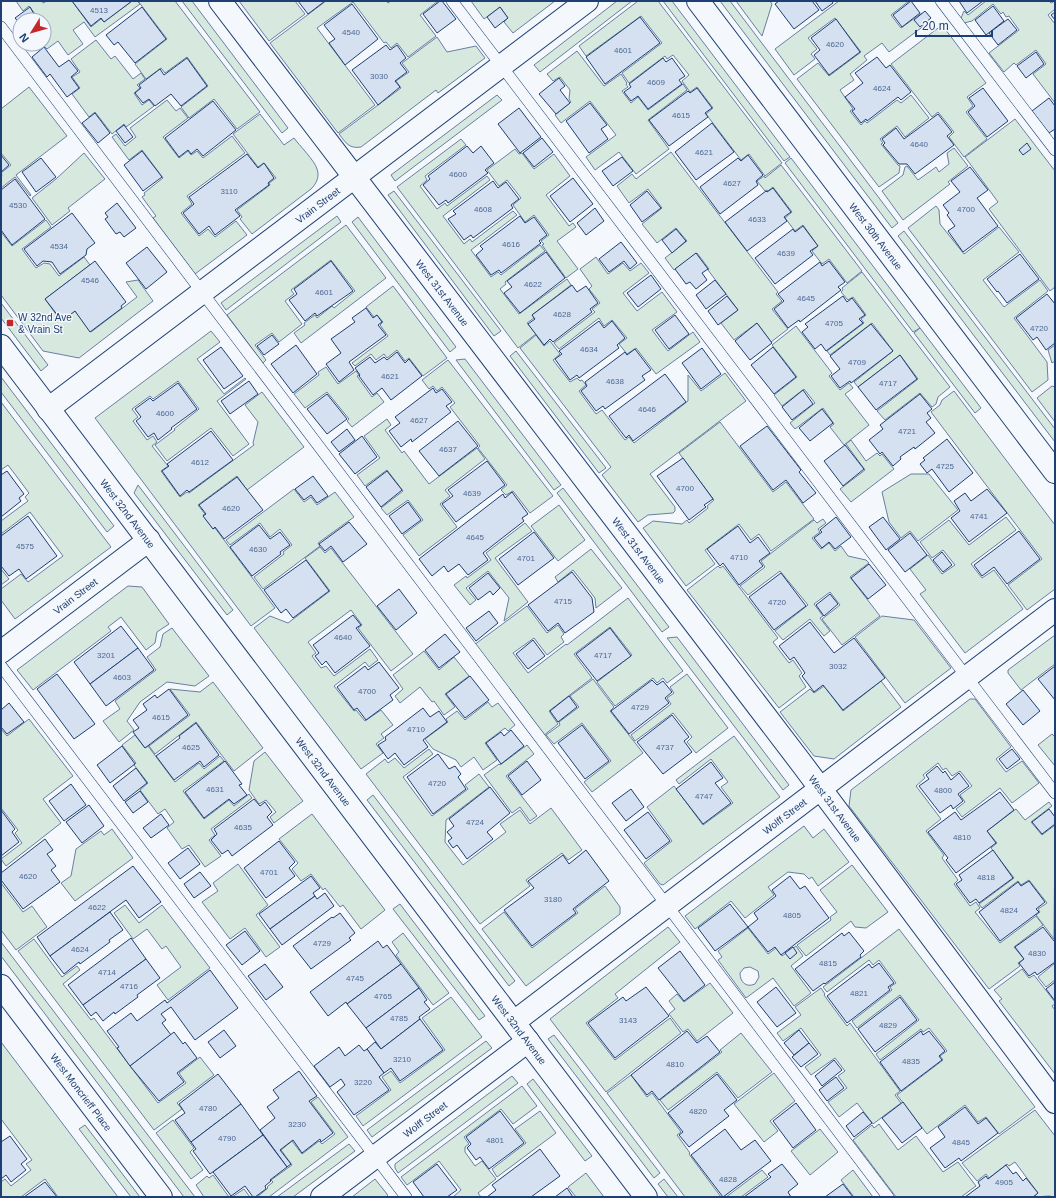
<svg xmlns="http://www.w3.org/2000/svg" width="1056" height="1198" font-family="Helvetica,sans-serif">
	<style>
		.green { fill: #d7e8df; stroke: #687fa3; fill-rule: evenodd }
		.building { fill: #d5e0f0; stroke: #1d3f73 }
		.lines { fill: none; stroke-linecap: round; stroke-linejoin: round }
		.service-casing { stroke: #1d3f73; stroke-width: 12 }
		.minor-casing { stroke: #1d3f73; stroke-width: 24 }
		.tertiary-casing { stroke: #1d3f73; stroke-width: 24 }
		.service { stroke: #f4f7fb; stroke-width: 11 }
		.minor { stroke: #f4f7fb; stroke-width: 22 }
		.tertiary { stroke: #f4f7fb; stroke-width: 22 }
		.poi-dot { fill: #c62828; stroke: #f4f7fb; stroke-width: 1.5 }
		.labels { text-anchor: middle; stroke-width: 3; stroke-linejoin: round; paint-order: stroke }
		.number-label { font-size: 8px; fill: #4b6792 }
		.street-label { font-size: 10px; fill: #1d3f73; stroke: #f4f7fb }
		.poi-label { font-size: 10px; fill: #1d3f73; stroke: #f4f7fb; text-anchor: start }
	</style>
	<rect width="100%" height="100%" fill="#f4f7fb"/>
	<g class="green">
		<path d="M 16,1 L 42,1 L 43,3 L 47,1 L 72,1 L 91,27 L 101,19 L 104,22 L 132,1 L 137,1 L 140,4 L 95,37 L 84,22 L 73,30 L 83,44 L 68,55 L 58,41 L 47,49 L 44,46 L 41,49 L 37,44 L 44,44 L 44,20 L 27,20 L 35,14 L 29,6 L 23,11 Z"/>
		<path d="M 138,1 L 175,1 L 260,112 L 237,129 L 214,99 L 189,118 L 181,107 L 208,86 L 187,57 L 165,73 L 161,68 L 146,79 L 135,64 L 167,39 Z"/>
		<path d="M 182,1 L 192,1 L 288,128 L 282,133 Z"/>
		<path d="M 239,1 L 295,1 L 305,14 L 269,41 Z"/>
		<path d="M 326,1 L 386,1 L 388,3 L 391,1 L 438,1 L 420,15 L 436,36 L 408,57 L 397,43 L 391,48 L 386,42 L 384,43 L 353,2 L 317,28 L 375,105 L 338,133 L 270,43 Z"/>
		<path d="M 471,1 L 555,1 L 513,33 L 504,22 L 508,18 L 500,7 L 484,19 Z"/>
		<path d="M 617,1 L 632,1 L 540,72 L 534,65 Z"/>
		<path d="M 638,1 L 658,1 L 782,163 L 765,176 L 749,154 L 741,160 L 706,114 L 713,108 L 697,87 L 690,92 L 682,81 L 689,75 L 673,55 L 667,59 L 665,56 L 629,83 L 622,73 L 662,43 L 641,16 L 586,56 L 579,46 Z"/>
		<path d="M 663,1 L 672,1 L 790,157 L 784,161 Z"/>
		<path d="M 720,1 L 730,1 L 898,223 L 892,228 Z"/>
		<path d="M 736,1 L 770,1 L 772,4 L 762,36 Z"/>
		<path d="M 839,1 L 909,1 L 891,15 L 901,28 L 922,13 L 929,22 L 889,52 L 882,43 L 864,56 L 867,60 L 850,74 L 854,80 L 840,90 L 853,109 L 850,111 L 861,125 L 865,121 L 867,123 L 897,100 L 901,103 L 911,95 L 929,118 L 905,137 L 897,126 L 880,139 L 883,143 L 881,144 L 898,165 L 900,166 L 899,173 L 879,187 L 797,79 L 818,63 L 829,76 L 861,52 L 835,18 L 808,38 L 817,49 L 811,54 L 815,59 L 794,75 L 775,49 Z"/>
		<path d="M 986,1 L 1049,1 L 1051,3 L 1055,1 L 1055,9 L 1048,15 L 1055,24 L 1055,103 L 1033,74 L 1046,64 L 1036,50 L 1016,65 L 1014,63 L 1004,72 L 989,53 L 1019,30 L 1009,16 L 1006,17 L 1003,12 L 1001,14 L 993,4 L 972,21 L 964,23 L 961,18 L 964,11 L 968,15 Z"/>
		<path d="M 942,25 L 986,83 L 967,97 L 973,106 L 966,112 L 987,139 L 964,157 L 949,137 L 954,132 L 938,112 L 932,117 L 891,64 Z"/>
		<path d="M 437,37 L 447,52 L 476,46 L 485,58 L 438,93 L 436,90 L 361,147 C 349,149 346,143 339,134 L 401,88 L 396,81 L 409,72 L 402,63 Z"/>
		<path d="M 96,40 L 111,59 L 115,56 L 133,79 L 141,73 L 145,79 L 137,85 L 140,88 L 134,93 L 142,105 L 149,100 L 154,106 L 126,127 L 124,124 L 112,134 L 95,112 L 89,117 L 72,94 L 80,88 L 72,77 L 80,72 L 71,59 Z"/>
		<path d="M 577,51 L 604,86 L 621,74 L 627,83 L 626,84 L 628,87 L 622,91 L 631,103 L 638,97 L 648,110 L 683,84 L 687,90 L 648,120 L 669,149 L 636,174 L 619,152 L 595,170 L 586,157 L 616,135 L 590,101 L 561,123 L 555,115 L 571,102 L 569,99 L 570,90 L 560,77 L 553,81 L 547,74 Z"/>
		<path d="M 29,87 L 67,136 L 16,175 L 31,195 L 30,196 L 15,177 L 1,188 L 1,177 L 2,175 L 1,173 L 11,165 L 1,153 L 1,109 Z"/>
		<path d="M 497,95 L 502,100 L 395,181 L 391,175 Z"/>
		<path d="M 167,100 L 176,111 L 180,108 L 188,118 L 163,137 L 179,158 L 188,151 L 191,155 L 197,151 L 203,158 L 232,136 L 245,153 L 187,196 L 192,204 L 181,213 L 199,236 L 208,229 L 215,237 L 236,221 L 247,235 L 195,274 L 153,218 L 156,216 L 142,197 L 145,195 L 144,193 L 163,178 L 142,150 L 129,160 L 112,137 L 116,134 L 125,146 L 136,137 L 130,128 Z"/>
		<path d="M 260,114 L 284,145 L 294,138 C 299,145 315,161 317,169 C 320,177 316,184 311,189 L 252,234 L 240,219 L 242,217 L 237,210 L 270,185 L 269,183 L 276,178 L 264,163 L 258,167 L 233,134 Z"/>
		<path d="M 1015,119 L 1055,171 L 1055,287 L 1050,291 L 989,209 L 998,202 L 965,157 Z"/>
		<path d="M 461,139 L 466,145 L 425,176 L 427,180 L 420,186 L 437,209 L 445,203 L 447,206 L 487,176 L 490,180 L 443,216 L 464,244 L 470,239 L 472,242 L 513,211 L 517,215 L 471,250 L 491,277 L 498,272 L 501,275 L 540,245 L 545,251 L 505,282 L 506,284 L 500,289 L 519,314 L 567,279 L 571,285 L 532,315 L 534,318 L 527,323 L 536,334 L 518,348 L 397,187 Z"/>
		<path d="M 954,148 L 968,166 L 948,182 L 950,184 L 903,220 L 882,191 L 903,175 L 905,167 L 907,166 L 918,180 L 936,167 L 939,172 L 949,164 L 947,153 Z"/>
		<path d="M 515,149 L 519,154 L 522,153 L 534,169 L 554,154 L 570,176 L 546,195 L 569,226 L 573,223 L 576,227 L 557,241 L 578,269 L 566,278 L 542,245 L 544,244 L 541,241 L 549,235 L 534,215 L 525,222 L 513,205 L 521,198 L 507,180 L 499,186 L 487,170 Z"/>
		<path d="M 671,152 L 778,292 L 776,294 L 782,301 L 772,309 L 788,329 L 771,342 L 757,323 L 734,340 L 721,323 L 738,310 L 708,270 L 709,269 L 697,253 L 674,270 L 665,258 L 687,241 L 676,228 L 657,243 L 642,224 L 662,208 L 648,189 L 629,203 L 617,186 L 632,174 L 636,179 Z"/>
		<path d="M 84,153 L 105,179 L 68,208 L 70,211 L 52,225 L 32,198 L 56,179 Z"/>
		<path d="M 791,158 L 920,328 L 913,332 L 785,163 Z"/>
		<path d="M 781,165 L 862,271 L 847,283 L 829,259 L 822,264 L 812,251 L 818,246 L 803,225 L 795,231 L 785,218 L 792,212 L 773,187 L 768,191 L 767,190 L 765,191 L 757,181 L 764,176 L 765,178 Z"/>
		<path d="M 394,191 L 501,331 L 494,336 L 388,195 Z"/>
		<path d="M 936,206 L 939,210 L 940,224 L 964,254 L 999,227 L 1019,252 L 983,280 L 1004,307 L 1040,280 L 1048,291 L 1014,318 L 1047,362 L 1048,380 L 1032,392 L 908,228 Z"/>
		<path d="M 337,216 L 341,222 L 226,310 L 221,303 Z"/>
		<path d="M 358,217 L 456,347 L 450,352 L 352,222 Z"/>
		<path d="M 46,220 L 51,227 L 22,249 L 36,268 L 44,263 L 50,264 L 59,276 L 84,257 L 90,265 L 45,299 L 61,321 L 75,311 L 91,332 L 137,297 L 126,282 L 138,280 L 153,301 L 79,358 L 43,351 L 1,295 L 1,232 L 12,246 Z"/>
		<path d="M 346,225 L 386,278 L 301,343 L 294,333 L 305,325 L 304,323 L 315,315 L 317,318 L 332,306 L 334,308 L 355,291 L 331,260 L 291,290 L 294,294 L 285,301 L 302,324 L 279,342 L 272,333 L 255,345 L 266,360 L 263,363 L 227,315 Z"/>
		<path d="M 904,231 L 1055,429 L 1055,442 L 898,236 Z"/>
		<path d="M 596,257 L 608,274 L 623,263 L 630,271 L 641,263 L 649,273 L 623,293 L 637,311 L 662,292 L 677,312 L 652,330 L 668,351 L 693,332 L 700,342 L 656,374 L 636,348 L 627,354 L 619,344 L 627,338 L 612,320 L 604,326 L 599,318 L 559,349 L 554,343 L 595,312 L 592,309 L 600,303 L 589,289 L 592,286 L 580,269 Z"/>
		<path d="M 862,272 L 950,387 L 938,397 L 936,404 L 932,407 L 920,393 L 885,420 L 877,411 L 918,379 L 900,355 L 858,387 L 854,382 L 893,351 L 872,323 L 830,355 L 827,351 L 864,323 L 861,319 L 866,315 L 853,297 L 848,300 L 841,292 L 843,290 L 842,288 Z"/>
		<path d="M 393,286 L 447,358 L 423,376 L 409,358 L 405,361 L 397,350 L 387,358 L 384,354 L 376,360 L 371,354 L 355,366 L 352,363 L 388,336 L 380,325 L 383,322 L 377,315 L 374,317 L 366,307 Z"/>
		<path d="M 1,303 L 48,365 L 41,371 L 1,318 Z"/>
		<path d="M 796,326 L 832,373 L 829,376 L 840,390 L 849,383 L 853,388 L 845,394 L 869,425 L 844,445 L 830,427 L 834,424 L 823,408 L 795,429 L 790,423 L 815,403 L 804,389 L 782,406 L 774,395 L 797,377 L 772,345 Z"/>
		<path d="M 920,328 L 981,408 L 975,413 L 914,333 Z"/>
		<path d="M 211,331 L 220,342 L 197,359 L 224,394 L 245,378 L 246,379 L 217,401 L 249,444 L 233,456 L 211,428 L 167,461 L 155,445 L 175,430 L 174,429 L 199,409 L 178,381 L 153,399 L 150,396 L 132,409 L 138,417 L 133,421 L 147,440 L 153,436 L 157,442 L 152,446 L 168,466 L 161,471 L 180,497 L 187,492 L 189,493 L 254,445 L 253,443 L 258,422 L 245,405 L 262,392 L 304,447 L 247,490 L 237,476 L 198,505 L 205,514 L 203,515 L 213,529 L 215,528 L 275,608 L 251,626 L 95,418 Z"/>
		<path d="M 536,335 L 544,346 L 550,341 L 560,354 L 553,360 L 570,382 L 577,378 L 580,381 L 582,380 L 586,385 L 579,391 L 596,414 L 602,410 L 625,440 L 629,437 L 634,443 L 688,401 L 688,375 L 701,391 L 725,373 L 746,401 L 650,474 L 675,507 L 675,511 L 673,513 L 648,515 L 638,522 L 602,475 L 611,467 L 520,348 Z"/>
		<path d="M 1055,345 L 1055,361 L 1052,363 L 1048,350 Z"/>
		<path d="M 516,351 L 606,468 L 599,473 L 510,356 Z"/>
		<path d="M 465,359 L 561,485 L 554,490 L 456,360 Z"/>
		<path d="M 448,360 L 553,496 L 530,513 L 513,491 L 506,495 L 501,490 L 507,485 L 478,448 L 480,446 L 450,407 L 455,403 L 442,387 L 437,391 L 433,386 L 429,389 L 422,380 Z"/>
		<path d="M 326,367 L 338,384 L 356,371 L 359,375 L 357,376 L 372,397 L 377,393 L 384,402 L 352,427 L 347,421 L 349,419 L 327,392 L 305,408 L 294,394 L 319,375 L 318,372 Z"/>
		<path d="M 1,377 L 114,526 L 107,532 L 1,392 Z"/>
		<path d="M 1052,386 L 1055,387 L 1055,422 L 1037,398 Z"/>
		<path d="M 954,391 L 1055,525 L 1055,589 L 1027,610 L 1008,585 L 1042,559 L 931,412 L 940,405 L 942,400 Z"/>
		<path d="M 1,402 L 111,547 L 15,619 L 1,600 L 1,589 L 21,574 L 28,582 L 63,556 L 30,512 L 1,534 L 1,521 L 28,501 L 25,497 L 29,493 L 8,465 L 1,470 Z"/>
		<path d="M 387,419 L 391,425 L 385,430 L 402,453 L 404,451 L 429,484 L 477,448 L 485,459 L 445,490 L 450,496 L 440,504 L 457,527 L 419,556 L 403,535 L 423,520 L 408,500 L 387,515 L 381,508 L 403,491 L 387,470 L 365,486 L 357,475 L 380,458 L 364,436 Z"/>
		<path d="M 720,422 L 773,492 L 786,482 L 814,519 L 771,551 L 759,534 L 751,540 L 739,524 L 705,550 L 715,564 L 686,586 L 643,528 L 653,521 L 682,524 L 687,520 L 689,523 L 708,508 L 707,506 L 714,500 L 679,453 Z"/>
		<path d="M 851,440 L 866,461 L 877,453 L 880,456 L 882,454 L 894,469 L 851,502 L 840,489 L 865,470 L 846,444 Z"/>
		<path d="M 911,474 L 929,474 L 958,510 L 918,541 L 910,531 L 901,538 L 889,522 L 882,492 Z"/>
		<path d="M 138,485 L 233,610 L 227,615 L 134,493 Z"/>
		<path d="M 563,488 L 669,627 L 662,632 L 557,493 Z"/>
		<path d="M 294,489 L 304,502 L 311,497 L 317,505 L 335,492 L 354,517 L 318,543 L 320,546 L 263,589 L 254,577 L 284,554 L 283,552 L 292,545 L 280,529 L 270,537 L 260,523 L 230,545 L 226,540 Z"/>
		<path d="M 559,505 L 585,540 L 558,561 L 531,526 Z"/>
		<path d="M 1006,517 L 1016,530 L 971,564 L 982,578 L 994,570 L 1023,609 L 965,653 L 920,594 L 926,590 L 910,569 L 928,555 L 942,574 L 955,565 L 943,550 L 932,558 L 920,542 L 949,520 L 969,545 Z"/>
		<path d="M 823,519 L 826,523 L 818,529 L 820,532 L 812,538 L 821,549 L 829,543 L 835,551 L 841,546 L 848,556 L 866,560 L 869,563 L 850,577 L 880,616 L 842,645 L 822,619 L 840,605 L 830,592 L 814,604 L 823,616 L 820,618 L 830,631 L 824,636 L 810,619 L 783,640 L 775,631 L 808,605 L 780,571 L 748,595 L 740,586 L 765,567 L 761,561 L 814,520 L 817,523 Z"/>
		<path d="M 525,523 L 532,531 L 495,558 L 528,602 L 504,621 L 509,598 L 488,571 L 466,588 L 476,600 L 470,605 L 454,585 L 466,576 L 467,578 L 491,560 L 486,553 Z"/>
		<path d="M 320,547 L 325,553 L 331,548 L 413,654 L 391,671 L 358,628 L 362,625 L 351,610 L 308,642 L 316,653 L 312,656 L 321,668 L 326,666 L 334,676 L 370,649 L 378,660 L 369,667 L 365,662 L 334,686 L 354,711 L 356,710 L 365,721 L 381,710 L 393,725 L 381,734 L 384,738 L 376,744 L 383,753 L 361,769 L 254,628 L 270,616 L 288,623 L 330,591 L 305,558 Z"/>
		<path d="M 591,549 L 622,588 L 596,608 L 595,598 L 573,570 L 558,582 L 555,577 Z"/>
		<path d="M 718,566 L 720,568 L 723,566 L 778,638 L 773,642 L 789,663 L 793,660 L 802,673 L 799,676 L 806,687 L 779,708 L 687,590 Z"/>
		<path d="M 1,569 L 9,579 L 1,585 Z"/>
		<path d="M 128,586 L 142,587 L 169,624 L 157,632 L 155,643 L 146,650 L 121,617 L 108,627 L 111,631 L 33,690 L 17,670 Z"/>
		<path d="M 628,598 L 683,671 L 667,683 L 663,678 L 657,683 L 653,678 L 615,706 L 597,682 L 632,655 L 610,627 L 574,654 L 592,678 L 549,711 L 558,724 L 543,736 L 474,645 L 527,606 L 547,633 L 558,625 L 564,634 L 561,637 L 564,642 L 547,655 L 534,638 L 513,653 L 528,673 L 566,644 L 567,645 Z"/>
		<path d="M 882,616 L 914,620 L 951,668 L 905,703 L 855,637 Z"/>
		<path d="M 172,628 L 209,676 L 195,686 L 167,682 L 140,702 L 127,721 L 134,730 L 119,742 L 103,721 L 120,709 L 115,701 L 156,670 L 147,657 L 160,647 L 163,634 Z"/>
		<path d="M 1055,635 L 1055,664 L 1021,690 L 1008,673 L 1008,670 Z"/>
		<path d="M 677,637 L 789,785 L 783,790 L 667,638 Z"/>
		<path d="M 424,651 L 439,670 L 454,657 L 469,676 L 445,694 L 455,707 L 444,715 L 434,701 L 432,702 L 420,687 L 400,703 L 395,696 L 403,689 L 393,675 Z"/>
		<path d="M 687,674 L 728,728 L 696,753 L 687,742 L 692,737 L 673,713 L 635,741 L 631,735 L 671,704 L 667,698 L 674,693 L 670,687 Z"/>
		<path d="M 593,679 L 614,707 L 610,711 L 643,753 L 592,792 L 584,782 L 611,761 L 582,723 L 554,744 L 546,735 L 560,725 L 559,722 L 579,707 L 570,696 Z"/>
		<path d="M 881,681 L 901,707 L 834,759 L 814,756 L 780,712 L 810,689 L 814,693 L 824,686 L 843,711 Z"/>
		<path d="M 213,682 L 263,748 L 234,771 L 196,722 L 155,754 L 149,746 L 190,715 L 170,689 L 200,692 Z"/>
		<path d="M 970,699 L 975,699 L 1011,747 L 996,759 L 1006,772 L 1022,761 L 1039,783 L 1012,803 L 1000,788 L 962,817 L 956,809 L 965,802 L 960,795 L 972,786 L 960,771 L 952,776 L 946,768 L 943,770 L 938,763 L 923,775 L 925,778 L 916,786 L 941,819 L 926,831 L 944,855 L 942,858 L 958,880 L 954,884 L 970,906 L 976,902 L 980,908 L 975,912 L 1000,943 L 1036,916 L 1043,925 L 1014,947 L 1024,959 L 1018,963 L 1020,966 L 989,989 L 849,806 L 851,790 Z"/>
		<path d="M 488,702 L 492,707 L 498,703 L 515,725 L 508,731 L 505,728 L 485,743 L 497,760 L 483,770 L 474,757 L 461,767 L 456,760 L 433,749 L 425,739 L 448,722 L 446,719 L 457,711 L 465,720 Z"/>
		<path d="M 29,719 L 73,776 L 43,799 L 61,823 L 6,866 L 1,859 L 22,843 L 15,833 L 18,830 L 1,808 L 1,729 L 7,736 Z"/>
		<path d="M 1052,734 L 1055,737 L 1055,766 L 1038,745 Z"/>
		<path d="M 135,735 L 145,748 L 148,746 L 175,782 L 199,763 L 204,769 L 220,756 L 224,761 L 183,791 L 204,819 L 229,800 L 234,806 L 249,794 L 252,798 L 211,829 L 215,835 L 209,840 L 221,856 L 205,867 L 189,845 L 182,849 L 167,828 L 174,822 L 165,809 L 158,814 L 140,790 L 148,783 L 134,765 L 136,763 L 122,745 Z"/>
		<path d="M 734,736 L 780,797 L 663,885 L 660,884 L 644,863 L 672,841 L 647,807 L 674,786 L 703,825 L 733,803 L 721,787 L 728,782 L 711,759 L 679,784 L 676,780 Z"/>
		<path d="M 527,745 L 534,754 L 506,776 L 537,816 L 530,821 L 520,807 L 512,813 L 484,775 L 499,764 L 500,765 Z"/>
		<path d="M 429,749 L 433,754 L 403,777 L 432,816 L 468,789 L 465,785 L 479,774 L 489,787 L 446,820 L 445,842 L 463,865 L 506,832 L 500,824 L 520,810 L 530,824 L 551,808 L 582,850 L 568,860 L 562,853 L 526,880 L 530,886 L 480,924 L 366,774 L 385,759 L 388,763 L 395,758 L 404,768 Z"/>
		<path d="M 265,752 L 303,801 L 274,823 L 270,817 L 276,812 L 266,800 L 259,804 L 249,790 L 254,761 Z"/>
		<path d="M 373,795 L 515,981 L 509,986 L 367,800 Z"/>
		<path d="M 1049,802 L 1052,806 L 1031,822 L 1042,835 L 1055,825 L 1054,939 L 1036,915 L 1040,912 L 1038,909 L 1047,903 L 1029,880 L 1021,885 L 1018,881 L 982,908 L 979,904 L 1014,878 L 991,848 L 997,843 L 987,831 L 1016,809 L 1025,820 Z"/>
		<path d="M 312,814 L 385,910 L 361,929 L 343,905 L 340,907 L 325,888 L 323,890 L 311,874 L 301,881 L 292,869 L 298,863 L 279,839 Z"/>
		<path d="M 804,826 L 813,838 L 824,829 L 849,862 L 818,886 L 812,877 L 809,879 L 804,874 L 788,872 L 768,887 L 774,895 L 745,918 L 731,901 L 695,929 L 685,916 Z"/>
		<path d="M 112,829 L 133,858 L 75,901 L 61,883 L 71,876 L 76,849 L 101,831 L 104,835 Z"/>
		<path d="M 238,864 L 268,905 L 256,915 L 280,947 L 266,957 L 245,928 L 230,939 L 202,902 L 218,891 L 213,883 Z"/>
		<path d="M 852,865 L 888,912 L 866,928 L 855,927 L 851,921 L 806,956 L 797,945 L 831,920 L 830,917 L 837,912 L 820,890 Z"/>
		<path d="M 1,883 L 23,912 L 32,906 L 47,927 L 16,950 L 1,930 Z"/>
		<path d="M 605,886 L 620,907 L 620,914 L 526,986 L 482,929 L 504,912 L 532,948 L 578,913 L 575,909 Z"/>
		<path d="M 400,904 L 485,1016 L 479,1020 L 393,909 Z"/>
		<path d="M 125,905 L 139,923 L 162,905 L 210,968 L 168,1000 L 157,985 L 181,967 L 166,946 L 162,949 L 147,929 L 133,939 L 114,913 Z"/>
		<path d="M 668,927 L 680,942 L 615,994 L 618,998 L 586,1023 L 615,1060 L 670,1018 L 681,1033 L 606,1092 L 550,1019 Z"/>
		<path d="M 748,928 L 768,954 L 776,948 L 782,956 L 796,946 L 803,956 L 791,966 L 811,993 L 794,1006 L 773,978 L 746,998 L 718,960 L 722,957 L 718,951 ZM 750,967 L 758,971 L 759,977 L 755,984 C 746,988 740,982 740,973 L 744,968 Z"/>
		<path d="M 899,929 L 1035,1107 L 999,1134 L 986,1117 L 978,1122 L 965,1105 L 927,1134 L 897,1095 L 943,1060 L 940,1056 L 947,1051 L 929,1028 L 923,1032 L 921,1029 L 880,1060 L 876,1054 L 919,1020 L 900,995 L 857,1028 L 852,1021 L 892,990 L 890,987 L 896,983 L 879,960 L 873,965 L 869,960 L 827,992 L 823,987 Z"/>
		<path d="M 403,933 L 449,993 L 433,1005 L 396,955 L 399,952 L 392,942 Z"/>
		<path d="M 34,939 L 62,977 L 77,966 L 80,970 L 63,984 L 91,1020 L 94,1018 L 158,1103 L 186,1083 L 179,1073 L 200,1057 L 214,1075 L 177,1103 L 182,1109 L 154,1130 L 18,951 Z"/>
		<path d="M 1,942 L 195,1197 L 184,1197 L 1,956 Z"/>
		<path d="M 1055,963 L 1055,980 L 1046,987 L 1038,977 Z"/>
		<path d="M 1022,969 L 1029,978 L 1034,975 L 1055,1002 L 1055,1004 L 1052,1006 L 1055,1010 L 1055,1074 L 999,1001 L 1002,999 L 994,990 Z"/>
		<path d="M 710,983 L 733,1013 L 697,1041 L 688,1029 L 683,1032 L 669,1014 L 675,1009 L 669,1001 L 677,994 L 684,1002 Z"/>
		<path d="M 821,988 L 825,994 L 824,995 L 847,1026 L 850,1023 L 900,1091 L 895,1095 L 901,1103 L 873,1124 L 857,1103 L 839,1117 L 828,1102 L 847,1088 L 838,1076 L 845,1071 L 835,1058 L 811,1075 L 805,1067 L 821,1055 L 801,1028 L 783,1041 L 777,1033 L 801,1015 L 795,1007 Z"/>
		<path d="M 451,997 L 482,1037 L 363,1126 L 356,1116 L 391,1090 L 382,1077 L 391,1071 L 400,1083 L 445,1050 L 422,1018 Z"/>
		<path d="M 741,1033 L 772,1072 L 738,1098 L 717,1072 L 668,1110 L 660,1100 L 722,1052 L 720,1050 Z"/>
		<path d="M 554,1035 L 660,1173 L 654,1178 L 548,1039 Z"/>
		<path d="M 486,1041 L 492,1048 L 372,1137 L 367,1130 Z"/>
		<path d="M 1,1042 L 118,1197 L 58,1197 L 45,1179 L 21,1197 L 1,1197 L 1,1182 L 5,1179 L 11,1186 L 31,1170 L 26,1164 L 32,1160 L 1,1119 Z"/>
		<path d="M 774,1073 L 795,1101 L 770,1121 L 778,1131 L 764,1142 L 734,1104 Z"/>
		<path d="M 631,1075 L 647,1097 L 652,1093 L 681,1132 L 677,1135 L 690,1153 L 689,1154 L 721,1197 L 685,1197 L 607,1093 Z"/>
		<path d="M 512,1076 L 518,1083 L 398,1173 L 395,1168 L 395,1164 Z"/>
		<path d="M 533,1079 L 592,1156 L 585,1161 L 527,1084 Z"/>
		<path d="M 522,1086 L 537,1106 L 513,1124 L 501,1109 L 464,1137 L 469,1144 L 465,1147 L 465,1152 L 475,1166 L 482,1161 L 496,1179 L 478,1193 L 481,1197 L 453,1197 L 461,1190 L 439,1161 L 407,1185 L 401,1177 Z"/>
		<path d="M 318,1097 L 348,1137 L 269,1197 L 257,1197 L 268,1188 L 267,1187 L 273,1182 L 271,1180 L 292,1165 L 281,1150 L 292,1141 L 302,1154 L 319,1141 L 322,1144 L 335,1134 L 311,1102 Z"/>
		<path d="M 1035,1110 L 1055,1136 L 1055,1197 L 1049,1196 L 1034,1197 L 1038,1193 L 1015,1162 L 1009,1166 L 1007,1164 L 989,1178 L 986,1174 L 977,1181 L 962,1163 Z"/>
		<path d="M 540,1111 L 556,1133 L 497,1177 L 492,1169 L 526,1143 L 515,1129 Z"/>
		<path d="M 173,1120 L 194,1148 L 190,1152 L 203,1170 L 191,1179 L 156,1133 Z"/>
		<path d="M 879,1124 L 898,1150 L 916,1136 L 943,1172 L 958,1162 L 976,1186 L 961,1197 L 896,1197 L 853,1140 L 872,1125 L 874,1128 Z"/>
		<path d="M 85,1125 L 140,1197 L 131,1197 L 79,1129 Z"/>
		<path d="M 820,1129 L 838,1152 L 810,1175 L 791,1151 Z"/>
		<path d="M 349,1144 L 355,1151 L 293,1197 L 277,1197 Z"/>
		<path d="M 762,1170 L 768,1177 L 741,1197 L 726,1197 Z"/>
		<path d="M 853,1170 L 873,1197 L 854,1197 L 841,1180 Z"/>
		<path d="M 586,1173 L 604,1197 L 576,1197 L 568,1187 Z"/>
		<path d="M 213,1175 L 229,1197 L 204,1197 L 196,1185 L 207,1176 L 209,1178 Z"/>
		<path d="M 375,1179 L 387,1194 L 388,1197 L 352,1197 Z"/>
		<path d="M 664,1179 L 678,1197 L 668,1197 L 658,1184 Z"/>
		<path d="M 244,1189 L 250,1197 L 232,1197 Z"/>
	</g>
	<g class="building">
		<path d="M 72,1 L 132,1 L 104,22 L 101,18 L 91,26 Z"/>
		<path d="M 298,1 L 325,1 L 308,14 Z"/>
		<path d="M 440,1 L 442,1 L 456,19 L 437,33 L 423,14 Z"/>
		<path d="M 779,1 L 812,1 L 819,10 L 794,29 L 775,4 Z"/>
		<path d="M 815,1 L 832,1 L 833,3 L 822,11 Z"/>
		<path d="M 911,1 L 920,13 L 902,27 L 893,15 Z"/>
		<path d="M 959,1 L 983,1 L 967,13 Z"/>
		<path d="M 352,4 L 378,39 L 345,65 L 329,43 L 335,39 L 324,25 Z"/>
		<path d="M 993,6 L 1004,21 L 986,35 L 975,20 Z"/>
		<path d="M 30,7 L 34,14 L 25,20 L 20,20 L 20,24 L 15,18 Z"/>
		<path d="M 142,7 L 166,39 L 135,63 L 118,42 L 114,45 L 106,35 Z"/>
		<path d="M 500,7 L 508,18 L 495,28 L 487,17 Z"/>
		<path d="M 925,11 L 931,18 L 920,27 L 914,20 Z"/>
		<path d="M 1055,12 L 1055,20 L 1051,15 Z"/>
		<path d="M 640,17 L 660,43 L 605,84 L 586,57 Z"/>
		<path d="M 836,19 L 860,52 L 829,75 L 814,55 L 820,50 L 811,38 Z"/>
		<path d="M 1008,19 L 1017,30 L 998,45 L 989,33 Z"/>
		<path d="M 386,45 L 390,50 L 397,45 L 406,58 L 400,63 L 407,72 L 395,81 L 400,87 L 378,105 L 352,70 Z"/>
		<path d="M 44,47 L 59,67 L 69,60 L 78,71 L 71,77 L 79,88 L 67,97 L 50,74 L 47,77 L 32,57 Z"/>
		<path d="M 1036,52 L 1044,64 L 1026,78 L 1017,66 Z"/>
		<path d="M 877,57 L 886,68 L 890,65 L 911,92 L 901,100 L 898,97 L 867,121 L 866,119 L 861,123 L 852,111 L 855,109 L 845,97 L 863,83 L 855,73 Z"/>
		<path d="M 187,58 L 207,86 L 181,106 L 171,94 L 155,106 L 149,99 L 143,103 L 135,93 L 141,88 L 139,85 L 160,69 L 164,75 Z"/>
		<path d="M 663,58 L 666,62 L 672,58 L 685,76 L 679,80 L 682,84 L 648,109 L 638,96 L 631,101 L 624,92 L 631,87 L 629,84 Z"/>
		<path d="M 559,78 L 565,86 L 560,90 L 570,103 L 556,114 L 539,94 Z"/>
		<path d="M 697,88 L 712,108 L 705,113 L 708,117 L 669,146 L 649,120 L 688,91 L 690,93 Z"/>
		<path d="M 983,88 L 1008,121 L 987,137 L 968,112 L 975,106 L 969,98 Z"/>
		<path d="M 1049,98 L 1055,106 L 1055,129 L 1049,133 L 1032,111 Z"/>
		<path d="M 213,101 L 236,130 L 203,156 L 197,149 L 191,154 L 188,150 L 179,157 L 165,138 Z"/>
		<path d="M 590,103 L 607,125 L 601,129 L 608,139 L 589,153 L 566,121 Z"/>
		<path d="M 519,108 L 541,137 L 520,153 L 498,124 Z"/>
		<path d="M 95,113 L 110,133 L 98,143 L 82,123 Z"/>
		<path d="M 938,114 L 952,132 L 947,136 L 954,145 L 915,174 L 907,164 L 899,164 L 883,145 L 885,143 L 882,139 L 896,128 L 904,139 Z"/>
		<path d="M 712,123 L 734,152 L 696,180 L 675,152 Z"/>
		<path d="M 124,125 L 133,137 L 125,143 L 116,131 Z"/>
		<path d="M 542,138 L 553,152 L 534,167 L 523,153 Z"/>
		<path d="M 1027,143 L 1031,149 L 1023,155 L 1019,150 Z"/>
		<path d="M 467,146 L 473,153 L 481,146 L 494,163 L 485,170 L 488,173 L 448,203 L 446,200 L 439,205 L 423,185 L 430,179 L 428,176 Z"/>
		<path d="M 142,151 L 162,177 L 143,191 L 124,165 Z"/>
		<path d="M 247,154 L 258,168 L 264,163 L 274,178 L 268,183 L 269,185 L 235,210 L 240,216 L 215,235 L 209,226 L 199,234 L 183,213 L 194,204 L 189,197 Z"/>
		<path d="M 1,155 L 9,165 L 1,172 Z"/>
		<path d="M 748,155 L 763,175 L 756,181 L 758,185 L 720,214 L 700,187 L 738,158 L 741,161 Z"/>
		<path d="M 622,157 L 633,171 L 613,186 L 602,171 Z"/>
		<path d="M 41,158 L 56,177 L 36,192 L 22,172 Z"/>
		<path d="M 970,167 L 988,190 L 977,198 L 998,226 L 963,252 L 948,231 L 955,226 L 947,215 L 949,213 L 943,205 L 960,192 L 951,181 Z"/>
		<path d="M 573,178 L 593,204 L 570,222 L 550,196 Z"/>
		<path d="M 15,179 L 45,219 L 12,245 L 1,230 L 1,190 Z"/>
		<path d="M 493,181 L 498,188 L 506,182 L 519,199 L 511,205 L 513,208 L 473,238 L 471,235 L 464,240 L 448,219 L 456,214 L 453,211 Z"/>
		<path d="M 773,188 L 791,212 L 784,217 L 787,221 L 747,251 L 725,222 L 766,191 L 767,192 Z"/>
		<path d="M 647,191 L 661,208 L 642,222 L 630,205 Z"/>
		<path d="M 117,203 L 136,228 L 124,237 L 120,232 L 116,234 L 105,219 L 108,217 L 105,213 Z"/>
		<path d="M 595,208 L 604,221 L 586,235 L 577,223 Z"/>
		<path d="M 72,213 L 95,243 L 87,249 L 86,255 L 60,274 L 52,262 L 43,261 L 37,266 L 24,249 Z"/>
		<path d="M 520,216 L 525,223 L 534,217 L 547,235 L 539,241 L 541,243 L 501,273 L 499,270 L 491,275 L 476,255 L 483,249 L 480,246 Z"/>
		<path d="M 803,226 L 818,246 L 810,251 L 813,255 L 775,284 L 755,258 L 793,229 L 795,232 Z"/>
		<path d="M 676,229 L 686,241 L 672,253 L 662,240 Z"/>
		<path d="M 621,242 L 637,263 L 630,269 L 624,261 L 609,272 L 599,259 Z"/>
		<path d="M 147,247 L 167,272 L 146,289 L 126,263 Z"/>
		<path d="M 546,252 L 565,278 L 520,313 L 504,293 L 512,287 L 507,281 Z"/>
		<path d="M 696,253 L 708,269 L 702,273 L 707,280 L 696,289 L 690,282 L 686,284 L 675,269 Z"/>
		<path d="M 1020,254 L 1039,279 L 1007,303 L 998,291 L 997,292 L 987,279 Z"/>
		<path d="M 95,261 L 126,302 L 121,306 L 122,308 L 90,332 L 75,311 L 62,321 L 45,299 Z"/>
		<path d="M 331,261 L 353,291 L 317,316 L 315,313 L 305,321 L 289,300 L 297,294 L 294,289 Z"/>
		<path d="M 829,261 L 845,282 L 838,287 L 841,290 L 800,322 L 799,320 L 788,328 L 774,309 L 784,301 L 778,294 L 820,262 L 822,266 Z"/>
		<path d="M 651,275 L 661,289 L 638,307 L 627,293 Z"/>
		<path d="M 715,280 L 726,294 L 706,309 L 696,295 Z"/>
		<path d="M 572,285 L 577,292 L 586,286 L 598,303 L 590,309 L 592,312 L 553,342 L 550,339 L 544,345 L 528,324 L 535,319 L 532,315 Z"/>
		<path d="M 1047,294 L 1055,304 L 1055,343 L 1046,350 L 1037,337 L 1033,340 L 1016,318 Z"/>
		<path d="M 727,296 L 738,310 L 718,325 L 708,311 Z"/>
		<path d="M 843,296 L 847,302 L 852,298 L 865,315 L 859,319 L 863,323 L 826,351 L 821,344 L 815,349 L 802,332 L 808,327 L 805,324 Z"/>
		<path d="M 366,308 L 373,318 L 377,315 L 382,322 L 378,325 L 386,335 L 349,362 L 354,370 L 339,382 L 326,364 L 341,353 L 331,339 L 355,322 L 352,318 Z"/>
		<path d="M 675,315 L 689,334 L 669,349 L 655,330 Z"/>
		<path d="M 599,321 L 604,328 L 612,321 L 625,338 L 617,345 L 619,348 L 579,378 L 577,375 L 570,380 L 555,359 L 562,354 L 559,351 Z"/>
		<path d="M 757,323 L 772,343 L 750,360 L 735,341 Z"/>
		<path d="M 871,324 L 893,351 L 851,383 L 850,381 L 840,388 L 831,376 L 840,369 L 830,356 Z"/>
		<path d="M 272,335 L 279,344 L 264,355 L 257,346 Z"/>
		<path d="M 296,345 L 317,374 L 293,393 L 271,364 Z"/>
		<path d="M 221,347 L 243,376 L 224,389 L 203,360 Z"/>
		<path d="M 773,347 L 796,377 L 774,394 L 751,365 Z"/>
		<path d="M 702,348 L 721,374 L 701,389 L 682,363 Z"/>
		<path d="M 635,349 L 651,370 L 642,376 L 645,380 L 605,409 L 603,406 L 596,411 L 581,391 L 587,386 L 585,382 L 625,352 L 627,355 Z"/>
		<path d="M 397,352 L 405,363 L 409,359 L 422,376 L 391,400 L 382,388 L 373,395 L 359,376 L 360,375 L 355,368 L 370,357 L 375,363 L 384,357 L 387,360 Z"/>
		<path d="M 900,355 L 917,379 L 876,410 L 858,387 Z"/>
		<path d="M 665,374 L 686,402 L 633,441 L 629,435 L 626,438 L 609,416 Z"/>
		<path d="M 249,381 L 258,394 L 230,414 L 221,401 Z"/>
		<path d="M 178,383 L 197,409 L 171,428 L 172,429 L 158,440 L 154,433 L 148,437 L 136,421 L 141,417 L 135,409 L 150,398 L 153,401 Z"/>
		<path d="M 433,388 L 436,393 L 442,389 L 452,402 L 446,406 L 451,412 L 412,442 L 411,439 L 401,447 L 389,431 L 400,423 L 395,417 Z"/>
		<path d="M 803,390 L 813,404 L 792,420 L 782,407 Z"/>
		<path d="M 327,394 L 347,419 L 327,434 L 307,409 Z"/>
		<path d="M 920,394 L 932,409 L 927,413 L 931,418 L 926,422 L 935,433 L 915,449 L 914,447 L 900,457 L 901,459 L 893,466 L 882,452 L 880,454 L 869,440 L 883,429 L 880,425 Z"/>
		<path d="M 822,409 L 833,423 L 810,441 L 799,428 Z"/>
		<path d="M 458,421 L 478,446 L 439,476 L 419,451 Z"/>
		<path d="M 767,426 L 801,470 L 799,472 L 816,493 L 803,503 L 786,480 L 773,490 L 740,446 Z"/>
		<path d="M 347,429 L 355,440 L 339,452 L 331,442 Z"/>
		<path d="M 211,431 L 233,460 L 189,492 L 187,490 L 180,496 L 162,471 L 169,466 L 167,464 Z"/>
		<path d="M 362,436 L 377,457 L 355,474 L 339,454 Z"/>
		<path d="M 947,439 L 973,473 L 949,492 L 932,469 L 927,473 L 920,464 L 925,460 L 923,458 Z"/>
		<path d="M 845,445 L 864,469 L 843,486 L 824,461 Z"/>
		<path d="M 683,458 L 713,499 L 704,505 L 706,507 L 689,520 L 657,476 Z"/>
		<path d="M 487,461 L 505,485 L 456,522 L 442,504 L 453,496 L 448,490 Z"/>
		<path d="M 7,471 L 24,494 L 19,498 L 21,501 L 1,517 L 1,475 Z"/>
		<path d="M 387,471 L 402,490 L 381,507 L 366,487 Z"/>
		<path d="M 313,476 L 328,496 L 317,503 L 311,495 L 304,500 L 295,489 Z"/>
		<path d="M 237,477 L 263,510 L 224,539 L 215,527 L 213,529 L 203,516 L 206,514 L 199,505 Z"/>
		<path d="M 987,489 L 1007,513 L 969,542 L 951,518 L 960,511 L 954,501 L 965,493 L 971,501 Z"/>
		<path d="M 512,492 L 528,514 L 522,518 L 524,521 L 483,553 L 488,560 L 468,575 L 459,564 L 448,572 L 444,566 L 432,576 L 419,559 L 503,494 L 505,498 Z"/>
		<path d="M 408,502 L 421,520 L 402,534 L 389,516 Z"/>
		<path d="M 28,516 L 57,556 L 26,579 L 19,569 L 9,576 L 1,566 L 1,536 Z"/>
		<path d="M 836,517 L 851,537 L 835,549 L 829,542 L 822,548 L 814,538 L 822,532 L 820,530 Z"/>
		<path d="M 883,517 L 900,539 L 886,550 L 869,527 Z"/>
		<path d="M 349,522 L 367,544 L 343,562 L 331,546 L 325,551 L 319,544 Z"/>
		<path d="M 259,525 L 270,539 L 280,532 L 290,545 L 280,552 L 281,554 L 252,576 L 230,547 Z"/>
		<path d="M 738,526 L 750,543 L 758,537 L 770,553 L 759,561 L 763,566 L 739,585 L 723,563 L 720,566 L 707,549 Z"/>
		<path d="M 1019,531 L 1040,559 L 1007,584 L 994,567 L 982,576 L 974,565 Z"/>
		<path d="M 534,532 L 554,558 L 518,585 L 499,559 Z"/>
		<path d="M 910,533 L 927,555 L 905,572 L 888,550 Z"/>
		<path d="M 942,552 L 952,565 L 943,572 L 933,560 Z"/>
		<path d="M 306,560 L 329,591 L 293,618 L 286,609 L 281,613 L 264,590 Z"/>
		<path d="M 869,564 L 886,585 L 868,599 L 851,578 Z"/>
		<path d="M 572,572 L 592,598 L 594,612 L 565,633 L 558,623 L 548,631 L 528,605 Z"/>
		<path d="M 488,573 L 500,588 L 493,595 L 490,591 L 478,600 L 469,588 Z"/>
		<path d="M 781,573 L 806,606 L 774,630 L 749,597 Z"/>
		<path d="M 399,589 L 417,613 L 396,630 L 377,606 Z"/>
		<path d="M 830,594 L 838,604 L 824,616 L 816,605 Z"/>
		<path d="M 489,611 L 498,623 L 476,641 L 466,628 Z"/>
		<path d="M 353,615 L 361,625 L 356,628 L 370,646 L 335,673 L 326,661 L 322,665 L 315,656 L 319,653 L 313,645 Z"/>
		<path d="M 810,622 L 834,653 L 854,638 L 885,678 L 843,710 L 823,685 L 814,692 L 802,676 L 805,673 L 794,657 L 790,660 L 779,646 Z"/>
		<path d="M 121,626 L 138,648 L 90,684 L 74,662 Z"/>
		<path d="M 610,628 L 631,656 L 597,681 L 576,654 Z"/>
		<path d="M 445,634 L 460,652 L 439,668 L 425,650 Z"/>
		<path d="M 533,640 L 545,656 L 528,669 L 516,654 Z"/>
		<path d="M 138,648 L 154,670 L 106,706 L 90,684 Z"/>
		<path d="M 379,662 L 399,688 L 390,695 L 393,700 L 366,720 L 357,708 L 354,710 L 337,687 L 365,666 L 368,670 Z"/>
		<path d="M 1055,666 L 1055,700 L 1038,679 Z"/>
		<path d="M 57,674 L 95,724 L 74,739 L 37,689 Z"/>
		<path d="M 470,676 L 489,700 L 465,718 L 446,694 Z"/>
		<path d="M 652,680 L 657,685 L 663,681 L 672,692 L 665,698 L 669,703 L 629,734 L 611,711 Z"/>
		<path d="M 169,689 L 188,715 L 145,748 L 133,732 L 139,728 L 133,720 L 147,710 L 143,704 L 155,695 L 157,698 Z"/>
		<path d="M 1023,690 L 1040,711 L 1023,725 L 1006,704 Z"/>
		<path d="M 569,696 L 577,707 L 558,722 L 550,711 Z"/>
		<path d="M 9,703 L 24,722 L 7,734 L 1,727 L 1,710 Z"/>
		<path d="M 423,708 L 430,717 L 439,711 L 447,722 L 423,740 L 428,747 L 404,765 L 395,753 L 388,759 L 378,745 L 386,740 L 385,737 Z"/>
		<path d="M 672,715 L 689,737 L 684,741 L 692,752 L 663,774 L 637,742 Z"/>
		<path d="M 196,723 L 219,755 L 204,767 L 200,761 L 174,780 L 156,756 L 180,738 L 179,736 Z"/>
		<path d="M 582,725 L 609,761 L 585,779 L 558,743 Z"/>
		<path d="M 511,730 L 524,746 L 501,764 L 486,743 L 501,732 L 504,736 Z"/>
		<path d="M 122,746 L 135,764 L 110,783 L 97,765 Z"/>
		<path d="M 1012,749 L 1020,759 L 1007,769 L 999,759 Z"/>
		<path d="M 438,754 L 449,769 L 455,766 L 461,774 L 458,777 L 466,789 L 433,814 L 407,777 Z"/>
		<path d="M 225,761 L 242,784 L 239,785 L 247,795 L 234,804 L 229,799 L 204,818 L 185,792 Z"/>
		<path d="M 527,761 L 541,780 L 522,795 L 508,776 Z"/>
		<path d="M 711,762 L 723,778 L 715,783 L 731,803 L 703,824 L 676,789 Z"/>
		<path d="M 937,766 L 943,773 L 945,771 L 951,780 L 959,773 L 969,786 L 958,794 L 963,801 L 953,809 L 951,805 L 940,813 L 919,786 L 929,779 L 926,775 Z"/>
		<path d="M 136,768 L 147,783 L 124,801 L 113,786 Z"/>
		<path d="M 71,784 L 86,805 L 64,821 L 49,801 Z"/>
		<path d="M 490,787 L 510,813 L 487,832 L 493,839 L 467,859 L 457,845 L 453,848 L 448,841 L 452,838 L 447,832 L 454,826 L 449,819 Z"/>
		<path d="M 631,789 L 644,807 L 626,821 L 612,803 Z"/>
		<path d="M 140,791 L 148,802 L 133,813 L 125,802 Z"/>
		<path d="M 1000,792 L 1014,810 L 987,831 L 996,843 L 956,873 L 946,860 L 948,858 L 928,832 L 955,812 L 961,820 Z"/>
		<path d="M 254,799 L 260,806 L 265,802 L 272,812 L 267,817 L 273,825 L 232,856 L 228,850 L 222,854 L 211,840 L 217,834 L 214,829 Z"/>
		<path d="M 89,805 L 104,826 L 82,843 L 66,822 Z"/>
		<path d="M 1049,809 L 1055,817 L 1055,824 L 1042,834 L 1032,822 Z"/>
		<path d="M 1,810 L 15,829 L 12,832 L 19,842 L 1,856 Z"/>
		<path d="M 648,812 L 670,841 L 646,859 L 624,830 Z"/>
		<path d="M 161,814 L 169,825 L 151,838 L 143,828 Z"/>
		<path d="M 45,839 L 53,850 L 47,854 L 56,866 L 51,870 L 60,882 L 23,909 L 1,880 L 1,873 Z"/>
		<path d="M 279,841 L 295,862 L 289,868 L 295,876 L 266,898 L 244,868 Z"/>
		<path d="M 188,848 L 200,864 L 180,879 L 168,863 Z"/>
		<path d="M 586,850 L 609,881 L 573,909 L 576,913 L 532,946 L 504,910 L 534,888 L 528,881 L 563,855 L 569,864 Z"/>
		<path d="M 993,850 L 1013,878 L 979,903 L 976,899 L 970,903 L 956,884 L 962,880 L 959,875 Z"/>
		<path d="M 133,866 L 161,902 L 139,918 L 126,900 L 50,956 L 37,937 Z"/>
		<path d="M 200,872 L 211,886 L 194,898 L 184,884 Z"/>
		<path d="M 311,876 L 320,888 L 313,893 L 315,896 L 270,929 L 259,914 Z"/>
		<path d="M 790,876 L 800,889 L 805,886 L 829,918 L 781,955 L 775,947 L 768,952 L 748,927 L 758,919 L 754,913 L 776,896 L 772,890 Z"/>
		<path d="M 1029,881 L 1045,902 L 1036,909 L 1039,912 L 1000,941 L 979,912 L 1018,882 L 1021,886 Z"/>
		<path d="M 325,893 L 334,906 L 282,945 L 270,929 L 315,896 L 317,899 Z"/>
		<path d="M 730,904 L 748,927 L 715,951 L 698,928 Z"/>
		<path d="M 110,912 L 123,930 L 109,940 L 110,942 L 80,964 L 79,962 L 64,974 L 50,956 Z"/>
		<path d="M 340,913 L 355,933 L 349,938 L 351,940 L 311,969 L 293,946 L 332,917 L 333,918 Z"/>
		<path d="M 1043,927 L 1054,941 L 1055,940 L 1055,962 L 1037,975 L 1035,972 L 1029,976 L 1019,963 L 1024,959 L 1015,947 Z"/>
		<path d="M 245,931 L 260,951 L 242,965 L 226,945 Z"/>
		<path d="M 849,932 L 864,951 L 860,955 L 861,957 L 825,984 L 824,983 L 813,991 L 795,969 L 842,933 L 844,936 Z"/>
		<path d="M 131,938 L 146,959 L 83,1005 L 68,985 Z"/>
		<path d="M 378,941 L 383,948 L 387,945 L 401,964 L 347,1004 L 346,1002 L 328,1016 L 310,992 Z"/>
		<path d="M 793,947 L 797,953 L 790,959 L 785,953 Z"/>
		<path d="M 680,951 L 705,985 L 684,1001 L 658,968 Z"/>
		<path d="M 146,959 L 160,978 L 137,995 L 138,997 L 115,1014 L 114,1012 L 103,1021 L 96,1012 L 91,1016 L 83,1005 Z"/>
		<path d="M 879,963 L 894,983 L 888,987 L 890,990 L 847,1023 L 827,996 L 869,964 L 872,968 Z"/>
		<path d="M 265,964 L 283,987 L 266,1000 L 248,976 Z"/>
		<path d="M 401,964 L 419,988 L 366,1028 L 347,1004 Z"/>
		<path d="M 210,970 L 238,1008 L 195,1040 L 171,1007 L 161,1014 L 166,1020 L 162,1023 L 171,1035 L 130,1066 L 117,1048 L 119,1047 L 107,1031 L 131,1013 L 137,1021 L 165,1000 L 167,1003 Z"/>
		<path d="M 1055,982 L 1055,1001 L 1046,989 Z"/>
		<path d="M 646,987 L 669,1016 L 615,1058 L 588,1023 L 623,997 L 626,1001 Z"/>
		<path d="M 776,987 L 796,1013 L 777,1027 L 757,1002 Z"/>
		<path d="M 419,988 L 427,1000 L 424,1002 L 430,1009 L 419,1017 L 420,1019 L 381,1049 L 366,1028 Z"/>
		<path d="M 900,997 L 917,1020 L 875,1052 L 858,1029 Z"/>
		<path d="M 420,1019 L 443,1050 L 400,1081 L 391,1068 L 384,1073 L 367,1049 L 375,1042 L 381,1049 Z"/>
		<path d="M 224,1030 L 236,1046 L 220,1058 L 208,1042 Z"/>
		<path d="M 799,1030 L 809,1043 L 794,1055 L 784,1043 Z"/>
		<path d="M 687,1031 L 697,1043 L 707,1036 L 720,1052 L 659,1100 L 652,1091 L 647,1095 L 631,1075 Z"/>
		<path d="M 921,1031 L 923,1035 L 929,1031 L 945,1051 L 939,1056 L 942,1060 L 901,1091 L 880,1062 Z"/>
		<path d="M 174,1032 L 183,1044 L 185,1042 L 197,1058 L 177,1073 L 184,1082 L 159,1101 L 130,1066 Z"/>
		<path d="M 809,1043 L 818,1054 L 801,1067 L 792,1057 Z"/>
		<path d="M 359,1045 L 364,1051 L 367,1049 L 384,1073 L 379,1077 L 389,1090 L 354,1115 L 337,1092 L 345,1085 L 341,1079 L 330,1087 L 314,1066 L 339,1047 L 345,1056 Z"/>
		<path d="M 834,1060 L 842,1070 L 822,1086 L 815,1076 Z"/>
		<path d="M 299,1071 L 317,1096 L 309,1101 L 333,1133 L 321,1142 L 320,1139 L 302,1153 L 293,1140 L 280,1150 L 291,1164 L 287,1167 L 260,1130 L 275,1118 L 267,1107 L 279,1098 L 273,1090 Z"/>
		<path d="M 218,1074 L 241,1104 L 191,1142 L 175,1120 L 185,1113 L 179,1104 Z"/>
		<path d="M 717,1074 L 737,1100 L 724,1110 L 729,1116 L 689,1147 L 679,1135 L 683,1132 L 668,1113 Z"/>
		<path d="M 836,1077 L 844,1088 L 827,1101 L 819,1090 Z"/>
		<path d="M 903,1102 L 922,1128 L 902,1143 L 882,1118 Z"/>
		<path d="M 796,1103 L 816,1130 L 793,1148 L 773,1121 Z"/>
		<path d="M 241,1104 L 263,1135 L 210,1174 L 193,1151 L 196,1149 L 191,1142 Z"/>
		<path d="M 965,1107 L 978,1124 L 986,1118 L 998,1133 L 961,1161 L 959,1158 L 945,1168 L 930,1148 L 945,1137 L 938,1127 Z"/>
		<path d="M 500,1111 L 524,1143 L 489,1169 L 480,1157 L 476,1160 L 467,1148 L 471,1144 L 466,1137 Z"/>
		<path d="M 863,1112 L 872,1123 L 854,1137 L 846,1126 Z"/>
		<path d="M 725,1129 L 741,1150 L 755,1140 L 771,1161 L 723,1197 L 691,1155 Z"/>
		<path d="M 263,1135 L 287,1167 L 270,1180 L 271,1181 L 265,1186 L 266,1189 L 255,1197 L 253,1197 L 245,1186 L 231,1196 L 213,1172 Z"/>
		<path d="M 10,1136 L 27,1159 L 21,1164 L 26,1170 L 11,1182 L 6,1175 L 1,1179 L 1,1142 Z"/>
		<path d="M 540,1149 L 560,1176 L 531,1197 L 487,1197 L 496,1190 L 492,1185 Z"/>
		<path d="M 437,1164 L 457,1190 L 447,1197 L 424,1197 L 413,1182 Z"/>
		<path d="M 782,1164 L 798,1184 L 788,1192 L 791,1197 L 744,1197 L 771,1177 L 768,1174 Z"/>
		<path d="M 1006,1165 L 1013,1174 L 1016,1172 L 1023,1181 L 1026,1178 L 1038,1193 L 1033,1197 L 965,1197 L 980,1186 L 978,1182 L 986,1176 L 988,1179 Z"/>
		<path d="M 45,1182 L 57,1197 L 24,1197 Z"/>
		<path d="M 843,1184 L 853,1197 L 825,1197 Z"/>
		<path d="M 567,1188 L 573,1197 L 555,1197 Z"/>
	</g>
	<g class="lines">
		<g class="service-casing">
			<g id="service">
				<path d="M 452,1 L 1055,793"/>
				<path d="M 941,1 L 1055,150"/>
				<path d="M 1,27 L 888,1197"/>
				<path d="M 1,666 L 406,1197"/>
			</g>
		</g>
		<g class="minor-casing">
			<g id="minor">
				<path id="s1" d="M 220,1 L 802,764 L 1055,1102"/>
				<path id="s2" d="M 698,1 L 1055,472"/>
				<path id="s3" d="M 48,409 L 587,1"/>
				<path id="s4" d="M 1,652 L 149,540"/>
				<path id="s5" d="M 1,986 L 161,1197"/>
				<path id="s6" d="M 514,1022 L 1055,610"/>
				<path id="s7" d="M 322,1197 L 528,1041"/>
			</g>
		</g>
		<g class="tertiary-casing">
			<g id="tertiary">
				<path id="s8" d="M 1,346 L 646,1197"/>
			</g>
		</g>
		<use href="#service" class="service"/>
		<use href="#minor" class="minor"/>
		<use href="#tertiary" class="tertiary"/>
	</g>
	<rect class="poi-dot" x="6" y="319" width="8" height="8" rx="2"/>
	<g class="labels">
		<g class="number-label">
			<text x="99" y="13">4513</text>
			<text x="351" y="35">4540</text>
			<text x="835" y="47">4620</text>
			<text x="623" y="53">4601</text>
			<text x="379" y="79">3030</text>
			<text x="656" y="85">4609</text>
			<text x="882" y="91">4624</text>
			<text x="681" y="118">4615</text>
			<text x="919" y="147">4640</text>
			<text x="704" y="155">4621</text>
			<text x="458" y="177">4600</text>
			<text x="732" y="186">4627</text>
			<text x="229" y="194">3110</text>
			<text x="18" y="208">4530</text>
			<text x="483" y="212">4608</text>
			<text x="966" y="212">4700</text>
			<text x="757" y="222">4633</text>
			<text x="511" y="247">4616</text>
			<text x="59" y="249">4534</text>
			<text x="786" y="256">4639</text>
			<text x="90" y="283">4546</text>
			<text x="533" y="287">4622</text>
			<text x="324" y="295">4601</text>
			<text x="806" y="301">4645</text>
			<text x="562" y="317">4628</text>
			<text x="834" y="326">4705</text>
			<text x="1039" y="331">4720</text>
			<text x="589" y="352">4634</text>
			<text x="857" y="365">4709</text>
			<text x="390" y="379">4621</text>
			<text x="615" y="384">4638</text>
			<text x="888" y="386">4717</text>
			<text x="647" y="412">4646</text>
			<text x="165" y="416">4600</text>
			<text x="419" y="423">4627</text>
			<text x="907" y="434">4721</text>
			<text x="448" y="452">4637</text>
			<text x="200" y="465">4612</text>
			<text x="945" y="469">4725</text>
			<text x="685" y="491">4700</text>
			<text x="472" y="496">4639</text>
			<text x="231" y="511">4620</text>
			<text x="979" y="519">4741</text>
			<text x="475" y="540">4645</text>
			<text x="25" y="549">4575</text>
			<text x="258" y="552">4630</text>
			<text x="739" y="560">4710</text>
			<text x="526" y="561">4701</text>
			<text x="563" y="604">4715</text>
			<text x="777" y="605">4720</text>
			<text x="343" y="640">4640</text>
			<text x="106" y="658">3201</text>
			<text x="603" y="658">4717</text>
			<text x="838" y="669">3032</text>
			<text x="122" y="680">4603</text>
			<text x="367" y="694">4700</text>
			<text x="640" y="710">4729</text>
			<text x="161" y="720">4615</text>
			<text x="416" y="732">4710</text>
			<text x="191" y="750">4625</text>
			<text x="665" y="750">4737</text>
			<text x="437" y="786">4720</text>
			<text x="215" y="792">4631</text>
			<text x="943" y="793">4800</text>
			<text x="704" y="799">4747</text>
			<text x="475" y="825">4724</text>
			<text x="243" y="830">4635</text>
			<text x="962" y="840">4810</text>
			<text x="269" y="875">4701</text>
			<text x="28" y="879">4620</text>
			<text x="986" y="880">4818</text>
			<text x="553" y="902">3180</text>
			<text x="97" y="910">4622</text>
			<text x="1009" y="913">4824</text>
			<text x="792" y="918">4805</text>
			<text x="322" y="946">4729</text>
			<text x="80" y="952">4624</text>
			<text x="1037" y="956">4830</text>
			<text x="828" y="966">4815</text>
			<text x="107" y="975">4714</text>
			<text x="355" y="981">4745</text>
			<text x="129" y="989">4716</text>
			<text x="859" y="996">4821</text>
			<text x="383" y="999">4765</text>
			<text x="399" y="1021">4785</text>
			<text x="628" y="1023">3143</text>
			<text x="888" y="1028">4829</text>
			<text x="402" y="1062">3210</text>
			<text x="911" y="1064">4835</text>
			<text x="675" y="1067">4810</text>
			<text x="363" y="1085">3220</text>
			<text x="208" y="1111">4780</text>
			<text x="698" y="1114">4820</text>
			<text x="297" y="1127">3230</text>
			<text x="227" y="1141">4790</text>
			<text x="495" y="1143">4801</text>
			<text x="961" y="1145">4845</text>
			<text x="728" y="1182">4828</text>
			<text x="1004" y="1185">4905</text>
		</g>
		<g class="street-label">
			<text dy="4" stroke="none"><textPath href="#s3" startOffset="338">Vrain Street</textPath></text>
			<text dy="4" stroke="none"><textPath href="#s2" startOffset="295">West 30th Avenue</textPath></text>
			<text dy="4" stroke="none"><textPath href="#s1" startOffset="367">West 31st Avenue</textPath></text>
			<text dy="4" stroke="none"><textPath href="#s8" startOffset="210">West 32nd Avenue</textPath></text>
			<text dy="4" stroke="none"><textPath href="#s1" startOffset="691">West 31st Avenue</textPath></text>
			<text dy="4" stroke="none"><textPath href="#s4" startOffset="93">Vrain Street</textPath></text>
			<text dy="4" stroke="none"><textPath href="#s8" startOffset="534">West 32nd Avenue</textPath></text>
			<text dy="4" stroke="none"><textPath href="#s1" startOffset="1015">West 31st Avenue</textPath></text>
			<text dy="4" stroke="none"><textPath href="#s6" startOffset="340">Wolff Street</textPath></text>
			<text dy="4" stroke="none"><textPath href="#s8" startOffset="858">West 32nd Avenue</textPath></text>
			<text dy="4" stroke="none"><textPath href="#s5" startOffset="133">West Moncrieff Place</textPath></text>
			<text dy="4" stroke="none"><textPath href="#s7" startOffset="129">Wolff Street</textPath></text>
		</g>
		<g class="poi-label">
			<text x="18" y="321">W 32nd Ave<tspan x="18" dy="12">&amp; Vrain St</tspan></text>
		</g>
	</g>
	<rect width="1056" height="1198" fill="none" stroke="#1d3f73" stroke-width="4"/>
	<g transform="translate(32 32) rotate(233)"><circle r="19" fill="#f4f7fb" stroke="#9eadc5"/>
	<path d="M0-3L7 15L0 10L-7 15Z" fill="#c62828"/>
	<text y="-6" font-size="11" font-weight="bold" text-anchor="middle" fill="#1d3f73">N</text>
	</g>
	<path d="M916 30v6h76v-6" fill="none" stroke="#1d3f73" stroke-width="2"/>
	<text x="922" y="30" font-size="12" fill="#1d3f73" stroke="#f4f7fb" stroke-width="3" paint-order="stroke">20 m</text>
</svg>
